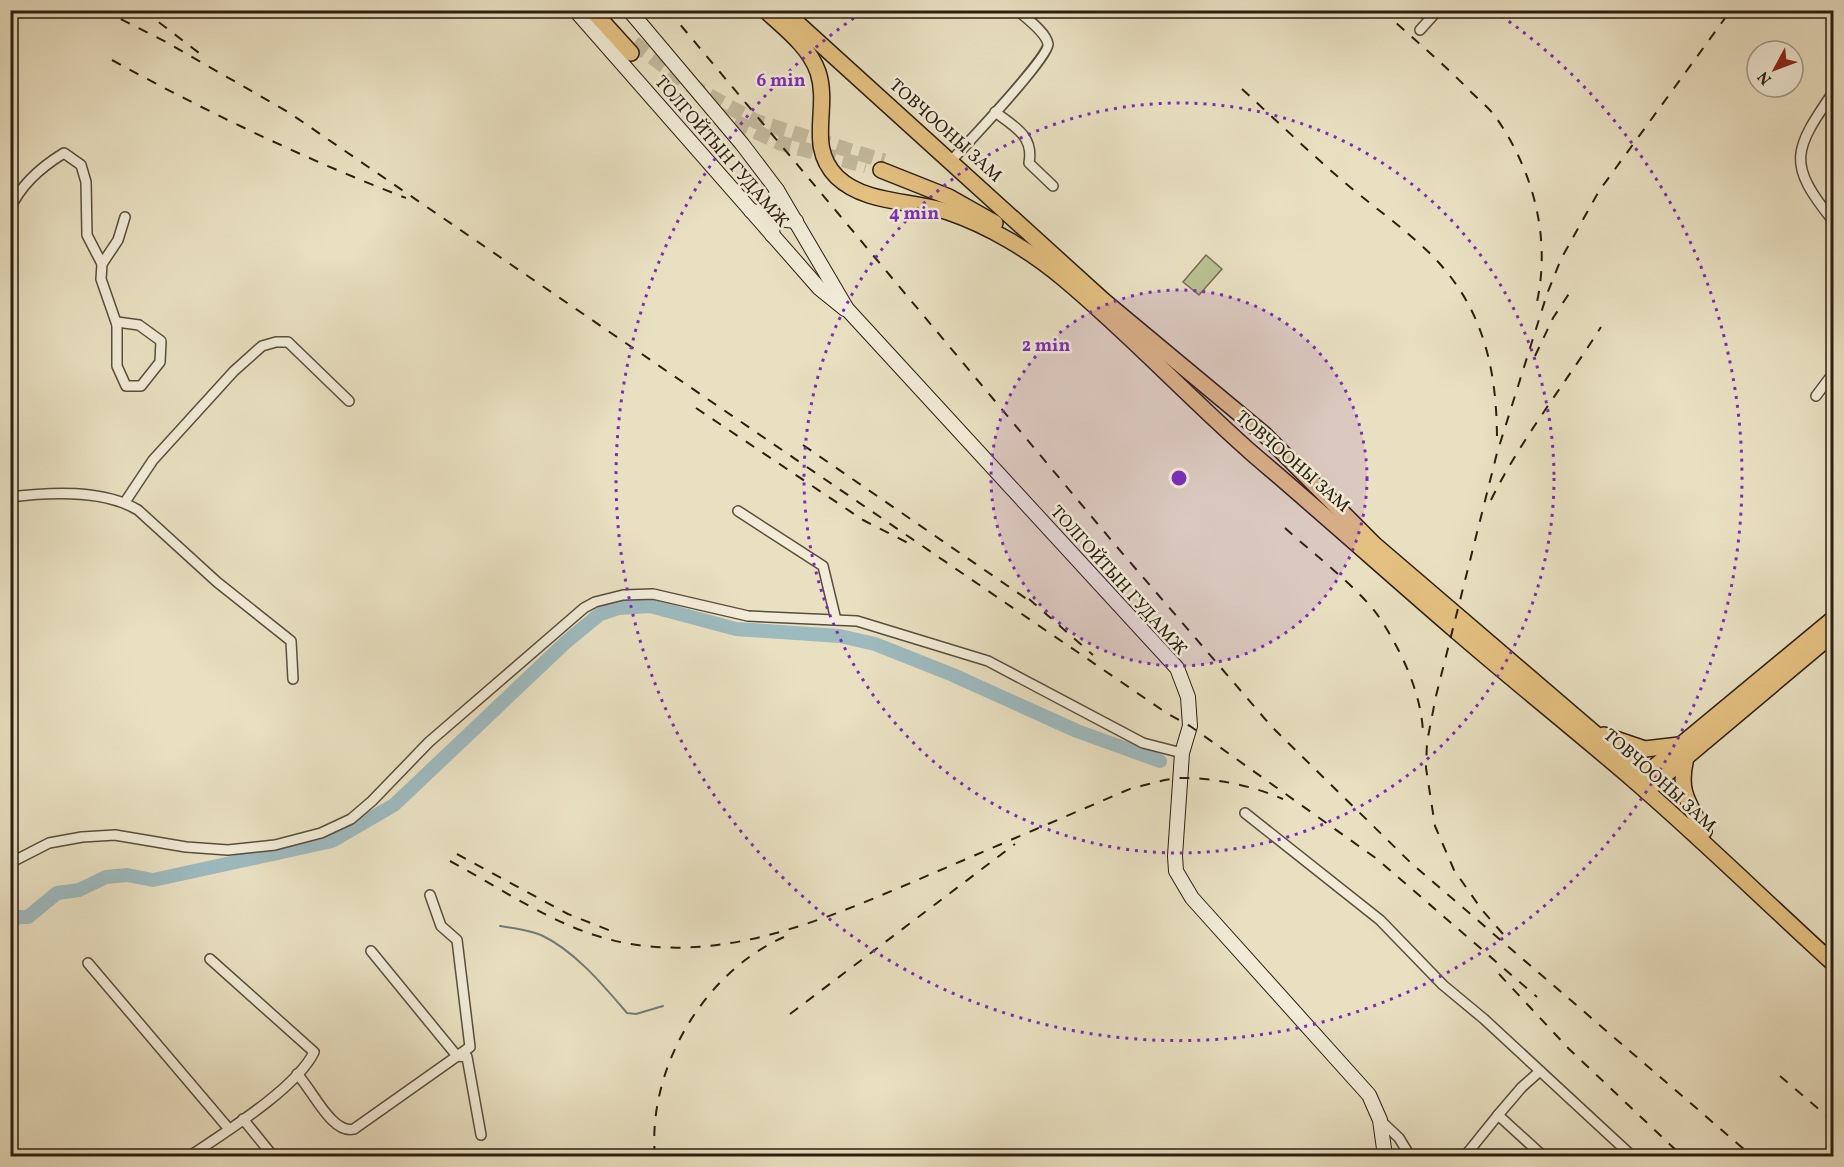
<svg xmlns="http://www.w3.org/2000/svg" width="1844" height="1167" font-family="Vollkorn,serif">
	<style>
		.pitch { fill: #b9c191; stroke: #727050; stroke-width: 1.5 }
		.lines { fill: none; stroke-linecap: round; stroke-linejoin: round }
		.stream { stroke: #6f7c78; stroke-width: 2 }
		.river { stroke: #9dbabe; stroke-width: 14 }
		.trunk-tunnel { stroke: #c3b99d; stroke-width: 15; stroke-dasharray: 15 8; stroke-linecap: butt }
		.minor-casing { stroke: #5a4e3c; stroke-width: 12 }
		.secondary-casing { stroke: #2b1e0f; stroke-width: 16 }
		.primary-casing { stroke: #2b1e0f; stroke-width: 18 }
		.trunk-casing { stroke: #2b1e0f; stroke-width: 18 }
		.minor { stroke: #f1ebd7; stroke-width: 9 }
		.secondary { stroke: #f1ebd7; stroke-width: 14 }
		.primary { stroke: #e4c080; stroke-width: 15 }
		.trunk { stroke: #e4c080; stroke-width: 15 }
		.rail { stroke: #2b1e0f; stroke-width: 2; stroke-dasharray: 10 10; stroke-linecap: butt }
		.ring { fill: none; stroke: #7b2cbf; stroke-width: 3; stroke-dasharray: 3 6 }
		.labels { text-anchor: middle; stroke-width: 5; stroke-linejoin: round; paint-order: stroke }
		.street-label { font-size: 18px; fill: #2b1e0f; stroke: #f1ebd7 }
		.centre { fill: #7b2cbf; stroke: #f1ebd7; stroke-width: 3 }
		.ring-label { font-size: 18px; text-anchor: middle; font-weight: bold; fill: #7b2cbf; stroke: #f1ebd7; stroke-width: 5; stroke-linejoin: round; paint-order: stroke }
	</style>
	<rect width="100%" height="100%" fill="#e9e0c1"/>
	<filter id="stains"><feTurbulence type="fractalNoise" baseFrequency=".00333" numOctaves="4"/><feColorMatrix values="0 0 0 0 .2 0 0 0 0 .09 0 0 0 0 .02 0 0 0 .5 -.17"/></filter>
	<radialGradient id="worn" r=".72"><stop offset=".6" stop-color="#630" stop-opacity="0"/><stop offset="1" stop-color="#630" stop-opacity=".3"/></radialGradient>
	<path class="pitch" d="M 1206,255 L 1222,269 L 1199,295 L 1183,282 Z"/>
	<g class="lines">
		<path class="stream" d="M 500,926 C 513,928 529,930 541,935 C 575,951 603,985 627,1013 L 636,1014 L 663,1006"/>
		<path class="river" d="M 10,925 L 17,917 L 28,917 L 57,893 L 79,890 L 106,877 L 127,875 L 153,880 L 332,841 L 394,805 L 566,642 L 600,614 L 618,608 L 650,606 L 736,629 L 840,636 L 875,644 L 953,675 L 1077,731 L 1160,761"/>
		<g class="trunk-tunnel">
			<path d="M 634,43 L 688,84 L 755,121 L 884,161"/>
			<path d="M 714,112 L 780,143 L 866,166"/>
		</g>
		<g class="minor-casing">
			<g id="minor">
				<path d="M 1420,30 L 1438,10"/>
				<path d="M 1834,91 C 1793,151 1786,163 1834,222"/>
				<path d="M 995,112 C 1015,127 1034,136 1029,163 L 1053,186"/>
				<path d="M 951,161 C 964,147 1050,56 1048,44 C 1046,32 1026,18 1017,10"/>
				<path d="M 10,209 C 21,184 41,167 64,153 L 81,165 L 86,182 L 87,235 L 102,264"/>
				<path d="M 117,322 L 139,325 L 161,341 L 160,362 L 141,386 L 126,386 L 117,366 Z"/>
				<path d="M 117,325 L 101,279 L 102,264 L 118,240 L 125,217"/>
				<path d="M 1816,396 L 1834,372"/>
				<path d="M 10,497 C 50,492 103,489 138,510 L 217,582 L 291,641 L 293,679"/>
				<path d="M 125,502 L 153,460 L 234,371 L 262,346 L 276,342 L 288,342 L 349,401"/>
				<path d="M 738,511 L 823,566 L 836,620"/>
				<path d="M 1245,813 L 1380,920 L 1443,985 L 1484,1019 L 1632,1156"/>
				<path d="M 10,863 L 49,843 L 82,837 L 115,835 L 186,847 L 228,850 L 275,845 L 321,833 L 351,819 L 372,801 L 429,742 L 584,608 L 595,602 L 623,595 L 653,594 L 748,616 L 857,621 L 988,661 L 1143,743 L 1182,753"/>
				<path d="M 371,951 L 457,1056 L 467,1057 L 481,1135"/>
				<path d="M 88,963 L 229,1129"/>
				<path d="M 297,1074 C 312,1089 332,1135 354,1129 L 470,1047 L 457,940 L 441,926 L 430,895"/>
				<path d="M 1498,1115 L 1522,1087 L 1540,1071"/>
				<path d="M 243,1119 L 273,1156"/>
				<path d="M 1380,1120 L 1399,1138 L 1410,1156"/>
				<path d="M 190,1156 C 224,1133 297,1088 314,1052 L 210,959"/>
				<path d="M 1465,1156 L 1498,1115 L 1543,1156"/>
			</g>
		</g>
		<g class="secondary-casing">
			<g id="secondary">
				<path d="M 575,10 L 819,288 L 845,309"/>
				<path d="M 629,10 L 742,144 L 777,190 L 847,309 L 1177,668 L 1188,697 L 1190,726 L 1182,753 L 1175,856 L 1176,871 L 1192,898 L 1369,1095 L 1380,1120 L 1385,1156"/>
				<path d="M 751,211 L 765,213 L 773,209 L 777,190"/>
				<path d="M 772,235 L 773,223 L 777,219 L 796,221"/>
			</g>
		</g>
		<g class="primary-casing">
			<g id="primary">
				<path d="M 1636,782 L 1834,618"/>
				<path d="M 1646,791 L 1834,633"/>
			</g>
		</g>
		<g class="trunk-casing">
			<g id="trunk">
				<path d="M 592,10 L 631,53"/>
				<path d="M 765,10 C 784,28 809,46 818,72 C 830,109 806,146 837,177 C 865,204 912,200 948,212 C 989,226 1031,251 1064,279 C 1130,334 1189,398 1254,455 C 1322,513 1388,572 1455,630 C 1515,682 1577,731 1637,783 C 1704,841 1768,904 1834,964"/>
				<path d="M 783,10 L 1104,301 L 1265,435 L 1375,545 L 1641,773"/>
				<path d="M 881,170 L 949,197 L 995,223"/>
				<path d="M 1604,735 L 1645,749 L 1679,745"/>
				<path d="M 1687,754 C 1677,790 1687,801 1704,831"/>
			</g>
		</g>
		<use href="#minor" class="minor"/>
		<use href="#secondary" class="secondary"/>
		<use href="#primary" class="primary"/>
		<use href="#trunk" class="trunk"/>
		<g class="rail">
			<path d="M 103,10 L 166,42 L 288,112 L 1168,714 L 1190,726 L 1377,859 L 1537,997"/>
			<path d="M 143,10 L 203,56"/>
			<path d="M 668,10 L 1117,547 L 1272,727 L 1411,863 L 1752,1156"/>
			<path d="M 1382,10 C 1411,37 1442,62 1469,90 C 1478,99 1488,107 1495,116 C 1533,170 1551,236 1537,302"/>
			<path d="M 112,60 C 207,112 305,159 406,198"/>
			<path d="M 1242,89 C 1278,122 1313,156 1350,187 C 1374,207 1398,224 1421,245 C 1481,299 1497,363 1497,441"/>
			<path d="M 1535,356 L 1553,318 L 1572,289"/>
			<path d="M 696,408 L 863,520 L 908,543"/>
			<path d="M 803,445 L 1034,604"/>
			<path d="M 1491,500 C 1521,439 1565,384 1601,327"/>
			<path d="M 1285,528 C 1311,552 1360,589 1379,617 C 1401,650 1421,692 1423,732"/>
			<path d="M 1029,599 L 1093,655"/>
			<path d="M 457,854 L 568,914 L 611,931"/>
			<path d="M 450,861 C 496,886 542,917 591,934 C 710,974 828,918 936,872 C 1001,844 1067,816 1132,788 C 1148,785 1166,778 1183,778 C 1216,778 1253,786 1283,799"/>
			<path d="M 1503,934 L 1482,910 L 1454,870 L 1435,826 L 1426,768 L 1427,742 L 1436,696 L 1497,453 L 1547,294 L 1561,259 L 1599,191 L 1731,10"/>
			<path d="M 1499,974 L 1569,1049 L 1679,1153"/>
			<path d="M 790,1014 L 1015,844"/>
			<path d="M 1780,1076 L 1834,1122"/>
			<path d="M 655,1156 C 647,1069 704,972 784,937"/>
		</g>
	</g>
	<circle cx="1179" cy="478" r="188" fill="#7b2cbf" fill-opacity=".12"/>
	<g class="ring">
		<circle cx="1179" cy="478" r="188"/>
		<circle cx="1179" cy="478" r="375"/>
		<path d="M1494 11A563 563 0 1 1 864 11"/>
	</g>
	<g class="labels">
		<g class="street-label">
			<text transform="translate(946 130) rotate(42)" y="6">ТОВЧООНЫ ЗАМ</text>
			<text transform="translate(722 151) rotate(49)" y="6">ТОЛГОЙТЫН ГУДАМЖ</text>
			<text transform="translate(1293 461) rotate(41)" y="6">ТОВЧООНЫ ЗАМ</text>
			<text transform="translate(1119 580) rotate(48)" y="6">ТОЛГОЙТЫН ГУДАМЖ</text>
			<text transform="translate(1660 780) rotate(42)" y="6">ТОВЧООНЫ ЗАМ</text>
		</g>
	</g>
	<circle cx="1179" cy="478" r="9" class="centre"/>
	<g class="ring-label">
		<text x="781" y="86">6 min</text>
		<text x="914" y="219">4 min</text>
		<text x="1046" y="351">2 min</text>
	</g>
	<rect width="1844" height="1167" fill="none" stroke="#e9e0c1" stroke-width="36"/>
	<rect x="12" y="12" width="1820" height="1143" fill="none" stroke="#2b1e0f" stroke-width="3"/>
	<rect x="18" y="18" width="1808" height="1131" fill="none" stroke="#2b1e0f" stroke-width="1.5"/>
	<g transform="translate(1775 69) rotate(229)"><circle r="28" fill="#f1ebd7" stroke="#a29987" stroke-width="1.5"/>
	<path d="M0-4.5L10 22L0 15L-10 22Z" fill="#8f2418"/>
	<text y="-9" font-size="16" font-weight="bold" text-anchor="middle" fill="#2b1e0f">N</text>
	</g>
	<rect width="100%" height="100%" filter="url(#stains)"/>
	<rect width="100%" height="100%" fill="url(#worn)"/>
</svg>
